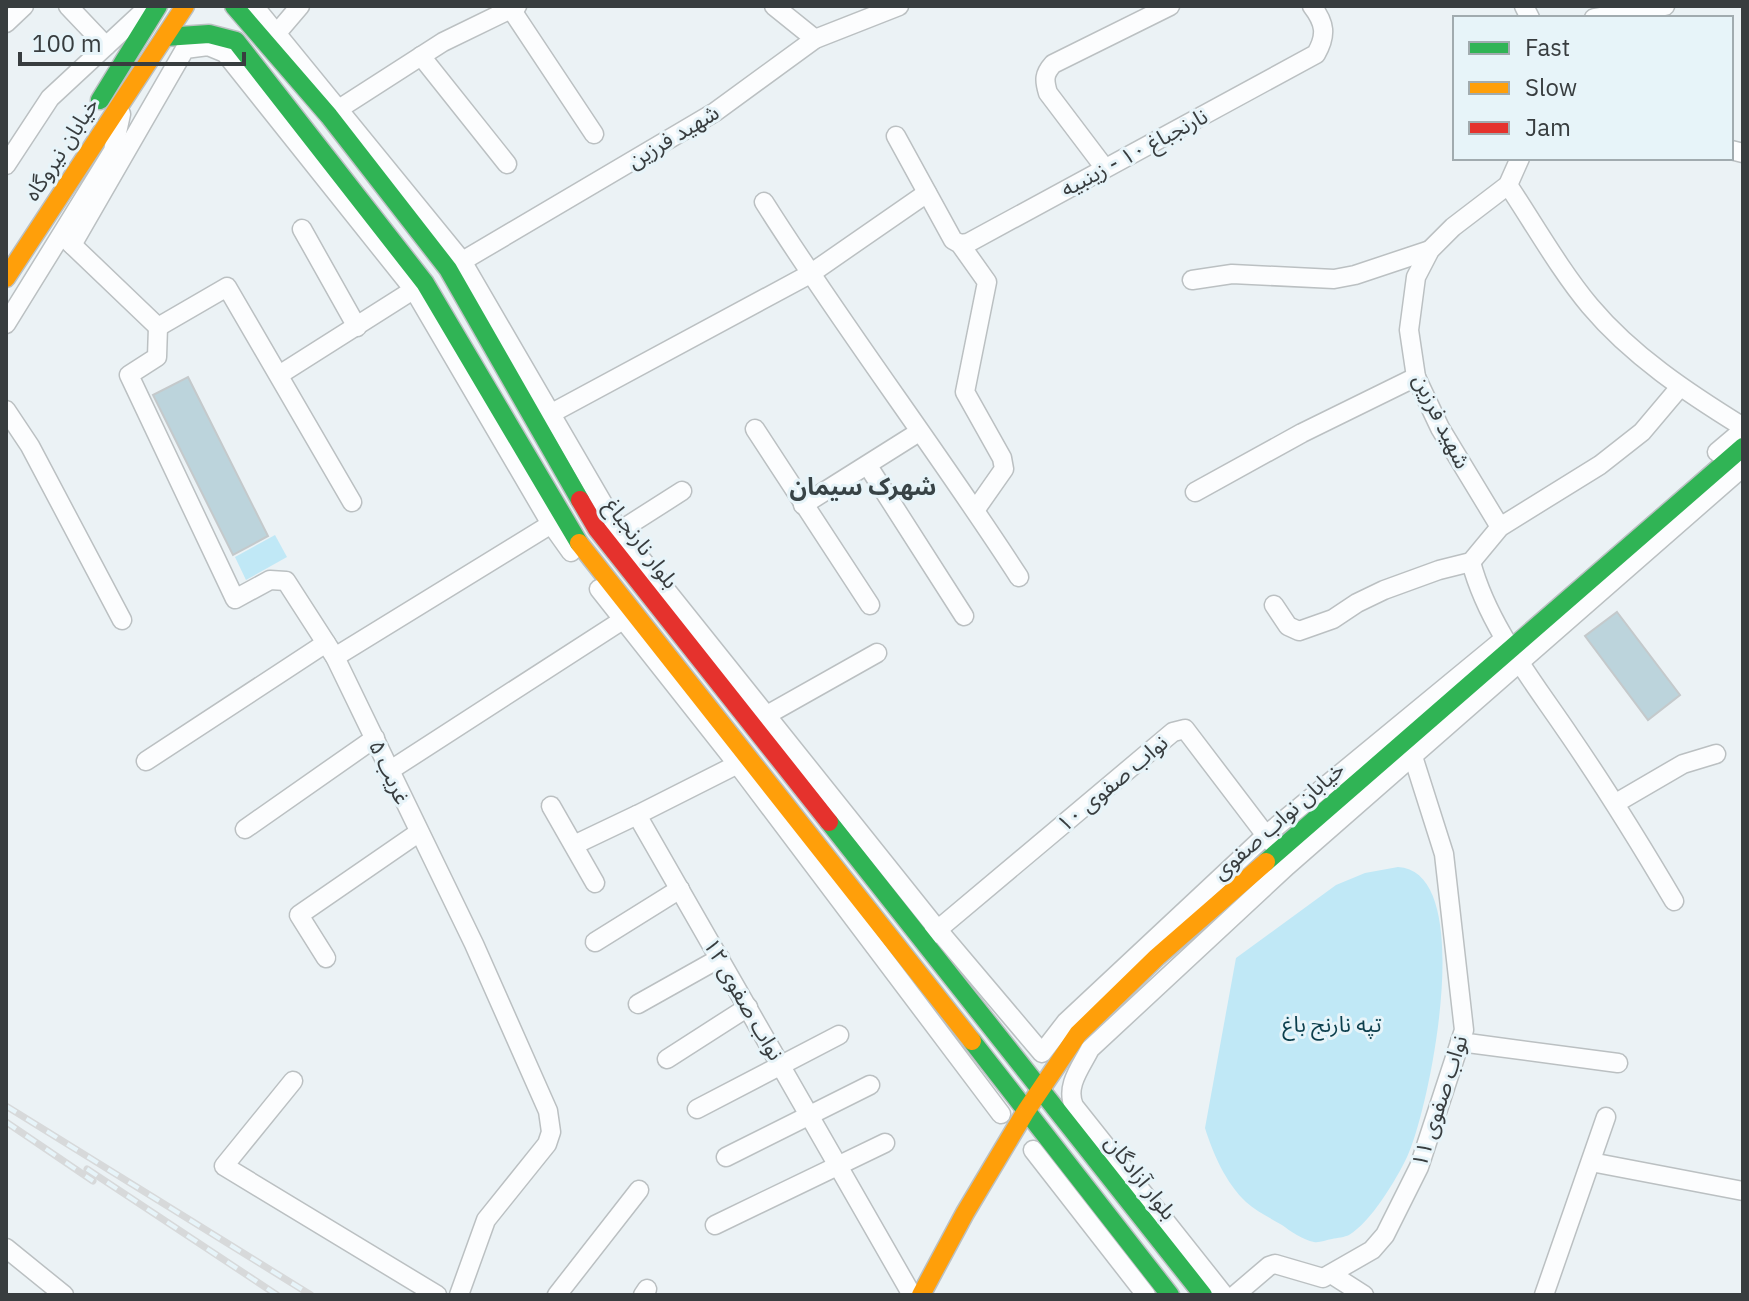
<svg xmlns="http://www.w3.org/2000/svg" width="1749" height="1301" font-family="'IBM Plex Sans','Noto Sans Arabic',sans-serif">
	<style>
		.green { fill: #c0e8f6 }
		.building { fill: #bcd4dc; stroke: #c4c9cb; stroke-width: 2 }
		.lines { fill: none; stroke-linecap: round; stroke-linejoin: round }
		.street-casing { stroke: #bbc0c2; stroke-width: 21 }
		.fast-casing { stroke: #bbc0c2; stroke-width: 21 }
		.slow-casing { stroke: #bbc0c2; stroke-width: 21 }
		.jam-casing { stroke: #bbc0c2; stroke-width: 21 }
		.street { stroke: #fcfdfe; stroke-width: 18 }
		.fast { stroke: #30b455; stroke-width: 18 }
		.slow { stroke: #ff9f0a; stroke-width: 18 }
		.jam { stroke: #e5322d; stroke-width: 18 }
		.rail-casing { stroke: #d7d9da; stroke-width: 7 }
		.rail { stroke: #e7f4f9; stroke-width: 4; stroke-dasharray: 12; stroke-linecap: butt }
		.labels { text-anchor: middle; stroke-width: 6; stroke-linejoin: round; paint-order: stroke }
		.street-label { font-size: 22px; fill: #383d3f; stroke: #e7f4f9 }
		.park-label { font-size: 22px; fill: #0c3e4c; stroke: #e7f4f9 }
		.neighbourhood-label { font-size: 24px; font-weight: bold; fill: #384346; stroke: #e7f4f9 }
	</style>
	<rect width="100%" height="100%" fill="#ebf2f5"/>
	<g class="green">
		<path d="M 275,535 L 287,557 L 246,580 L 235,557 Z"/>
		<path d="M 1398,867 C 1479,871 1429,1111 1407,1157 C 1396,1180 1371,1222 1349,1235 C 1345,1237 1337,1238 1332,1239 C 1326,1240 1319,1243 1314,1242 C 1303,1240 1290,1231 1282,1225 C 1270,1218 1256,1211 1246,1202 C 1226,1183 1213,1154 1205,1128 L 1236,958 L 1336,885 L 1365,873 Z"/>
	</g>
	<g class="building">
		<path d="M 188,377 L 268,536 L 233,555 L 153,395 Z"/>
		<path d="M 1617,612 L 1680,695 L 1648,720 L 1585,636 Z"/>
	</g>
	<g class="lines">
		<g class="street-casing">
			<g id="street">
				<path d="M 68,6 L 106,46"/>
				<path d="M 254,6 L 462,261 L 619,531 L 938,930 L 1042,1053 L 1066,1022 L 1266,835 L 1499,643"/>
				<path d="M 774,6 L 815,39"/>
				<path d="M 1524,6 L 1530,18"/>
				<path d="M 511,9 L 594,134"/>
				<path d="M 1594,18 L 1665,6"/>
				<path d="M 6,23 L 24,6"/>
				<path d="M 271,40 L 300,6"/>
				<path d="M 421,56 L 507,164"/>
				<path d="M 331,114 L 443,42 L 517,6"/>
				<path d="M 896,136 L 953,240 L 960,244 L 987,282 L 965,392 L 1002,458 L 1004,469 L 976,509"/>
				<path d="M 1731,150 L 1743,153"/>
				<path d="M 6,165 L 50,98 L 147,8"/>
				<path d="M 1104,167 L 1048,93 C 1044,80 1044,74 1053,64 L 1170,6"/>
				<path d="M 1508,185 C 1534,224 1560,270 1590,306 C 1632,356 1688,393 1743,427"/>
				<path d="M 764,202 C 845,330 937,450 1019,577"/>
				<path d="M 302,229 L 357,327"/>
				<path d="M 65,238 L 158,327"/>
				<path d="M 960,244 L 968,243 L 1316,54 C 1327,35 1325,23 1312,6"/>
				<path d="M 72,245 L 185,49 L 208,46 L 225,53 L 414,290 L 551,524 L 571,552"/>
				<path d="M 454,266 L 715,112 L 815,39 L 899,6"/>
				<path d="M 1192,280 L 1232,274 L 1334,279 L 1355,275 L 1430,250"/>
				<path d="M 6,324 L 113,151 L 121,114"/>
				<path d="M 158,327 L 157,357 L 129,375 L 235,599 L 270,580 L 286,581 L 335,657 L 474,944 L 548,1111 L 551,1132 L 547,1144 L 486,1220 L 459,1295"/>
				<path d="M 158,327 L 227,287 L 352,502"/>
				<path d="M 279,375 L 421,285"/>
				<path d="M 6,410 L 30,446 L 122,620"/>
				<path d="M 539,420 L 810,274 L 927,193"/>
				<path d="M 755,429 L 870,605"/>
				<path d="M 1717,452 L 1743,430"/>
				<path d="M 868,466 L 964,616"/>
				<path d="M 1195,492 L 1302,433 L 1416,377"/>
				<path d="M 803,505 L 919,432"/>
				<path d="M 1500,527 L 1440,428 L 1416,377 L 1409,330 L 1416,277 L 1430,250 L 1453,227 L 1508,185 L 1520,158"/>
				<path d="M 610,537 L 682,491"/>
				<path d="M 1471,562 C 1488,626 1533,681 1570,736 C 1607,790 1641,845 1674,901"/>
				<path d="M 599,589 L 738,765 L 1001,1114"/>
				<path d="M 1274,605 L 1288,626 L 1299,631 L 1333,619 L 1357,603 L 1384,590 L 1439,570 L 1471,562 L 1500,527 L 1600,465 L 1642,432 L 1680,387"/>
				<path d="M 335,657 L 561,518"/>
				<path d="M 758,720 L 877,653"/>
				<path d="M 748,759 L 637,815 L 912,1295"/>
				<path d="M 146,761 L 326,643"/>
				<path d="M 389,771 L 632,614"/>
				<path d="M 1616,803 L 1683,764 L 1716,754"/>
				<path d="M 551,806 L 595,883"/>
				<path d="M 245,829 L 375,738"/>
				<path d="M 574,845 L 637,815"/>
				<path d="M 929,937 L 1173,732 L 1185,729 L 1271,842"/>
				<path d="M 595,942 L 680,889"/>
				<path d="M 326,958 L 299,915 L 418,833"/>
				<path d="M 638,1004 L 720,958"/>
				<path d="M 1460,1042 L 1618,1063"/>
				<path d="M 667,1059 L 748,1007"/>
				<path d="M 293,1081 L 224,1166 L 437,1295"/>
				<path d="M 697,1109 L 839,1035"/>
				<path d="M 1033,1150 L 1146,1295"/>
				<path d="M 726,1157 L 870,1085"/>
				<path d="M 1591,1162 L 1743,1191"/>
				<path d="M 715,1225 L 885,1143"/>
				<path d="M 6,1248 L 64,1295"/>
				<path d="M 1331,1274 L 1364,1295"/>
				<path d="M 557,1295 L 639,1190"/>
				<path d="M 643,1295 L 647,1289"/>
				<path d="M 1224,1295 L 1074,1106 C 1065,1086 1081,1067 1090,1049 L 1287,866 L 1743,467"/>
				<path d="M 1235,1295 L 1269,1266 L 1275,1264 L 1323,1278 L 1372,1250 L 1385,1235 L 1419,1167 L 1464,1030 L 1444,854 L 1410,747"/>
				<path d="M 1544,1295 L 1606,1117"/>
			</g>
		</g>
		<g class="fast-casing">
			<g id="fast">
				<path d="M 234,6 L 329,116 L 448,269 L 580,500"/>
				<path d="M 165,37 L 209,34 L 236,41 L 425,283 L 579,543"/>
				<path d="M 100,100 L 158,6"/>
				<path d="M 829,822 L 1203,1295"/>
				<path d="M 1266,862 L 1743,447"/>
				<path d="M 972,1041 L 1170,1295"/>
			</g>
		</g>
		<g class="slow-casing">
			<g id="slow">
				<path d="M 6,278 L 185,6"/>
				<path d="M 579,543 L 972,1041"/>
				<path d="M 921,1295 L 965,1213 L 1026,1111 L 1078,1034 L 1157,957 L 1266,862"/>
			</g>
		</g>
		<g class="jam-casing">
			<path id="jam" d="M 580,500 L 597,529 L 829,822"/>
		</g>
		<use href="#street" class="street"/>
		<use href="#fast" class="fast"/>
		<use href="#slow" class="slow"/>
		<use href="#jam" class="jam"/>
		<g class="rail-casing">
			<g id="rail">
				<path d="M 6,1106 L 311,1295"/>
				<path d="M 6,1122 L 93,1181"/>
				<path d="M 87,1169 L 277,1295"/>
			</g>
		</g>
		<use href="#rail" class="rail"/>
	</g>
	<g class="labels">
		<g class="street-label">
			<text transform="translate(673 136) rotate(-31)" y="8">شهید فرزین</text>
			<text transform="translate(61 149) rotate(-57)" y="8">خیابان نیروگاه</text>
			<text transform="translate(1134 152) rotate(-28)" y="8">نارنجباغ ۱۰ - زینبیه</text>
			<text transform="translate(1442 421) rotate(64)" y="8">شهید فرزین</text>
			<text transform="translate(642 543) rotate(53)" y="8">بلوار نارنجباغ</text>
			<text transform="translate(390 772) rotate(65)" y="8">غریب ۵</text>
			<text transform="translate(1112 783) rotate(-40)" y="8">نواب صفوی ۱۰</text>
			<text transform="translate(1278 820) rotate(-41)" y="8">خیابان نواب صفوی</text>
			<text transform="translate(744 999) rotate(60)" y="8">نواب صفوی ۱۲</text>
			<text transform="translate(1439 1101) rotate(-72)" y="8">نواب صفوی ۱۱</text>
			<text transform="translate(1141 1177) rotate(52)" y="8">بلوار آزادگان</text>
		</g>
		<g class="park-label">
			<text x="1332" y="1032">تپه نارنج باغ</text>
		</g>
		<g class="neighbourhood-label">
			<text x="863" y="495">شهرک سیمان</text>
		</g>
	</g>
	<rect width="1749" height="1301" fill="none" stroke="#383d3f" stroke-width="16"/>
	<rect x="1453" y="16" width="280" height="144" fill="#e7f4f9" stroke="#a1abaf" stroke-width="2"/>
	<rect x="1469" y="42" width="40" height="12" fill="#30b455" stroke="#a1abaf" stroke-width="2"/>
	<text x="1525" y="56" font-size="24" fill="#383d3f">Fast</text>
	<rect x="1469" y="82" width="40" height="12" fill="#ff9f0a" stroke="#a1abaf" stroke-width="2"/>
	<text x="1525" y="96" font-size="24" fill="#383d3f">Slow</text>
	<rect x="1469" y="122" width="40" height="12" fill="#e5322d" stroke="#a1abaf" stroke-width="2"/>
	<text x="1525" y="136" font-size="24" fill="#383d3f">Jam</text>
	<path d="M20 52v12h224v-12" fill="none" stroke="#383d3f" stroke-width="4"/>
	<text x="32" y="52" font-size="24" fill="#383d3f" stroke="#e7f4f9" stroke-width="6" paint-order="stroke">100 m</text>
</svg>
